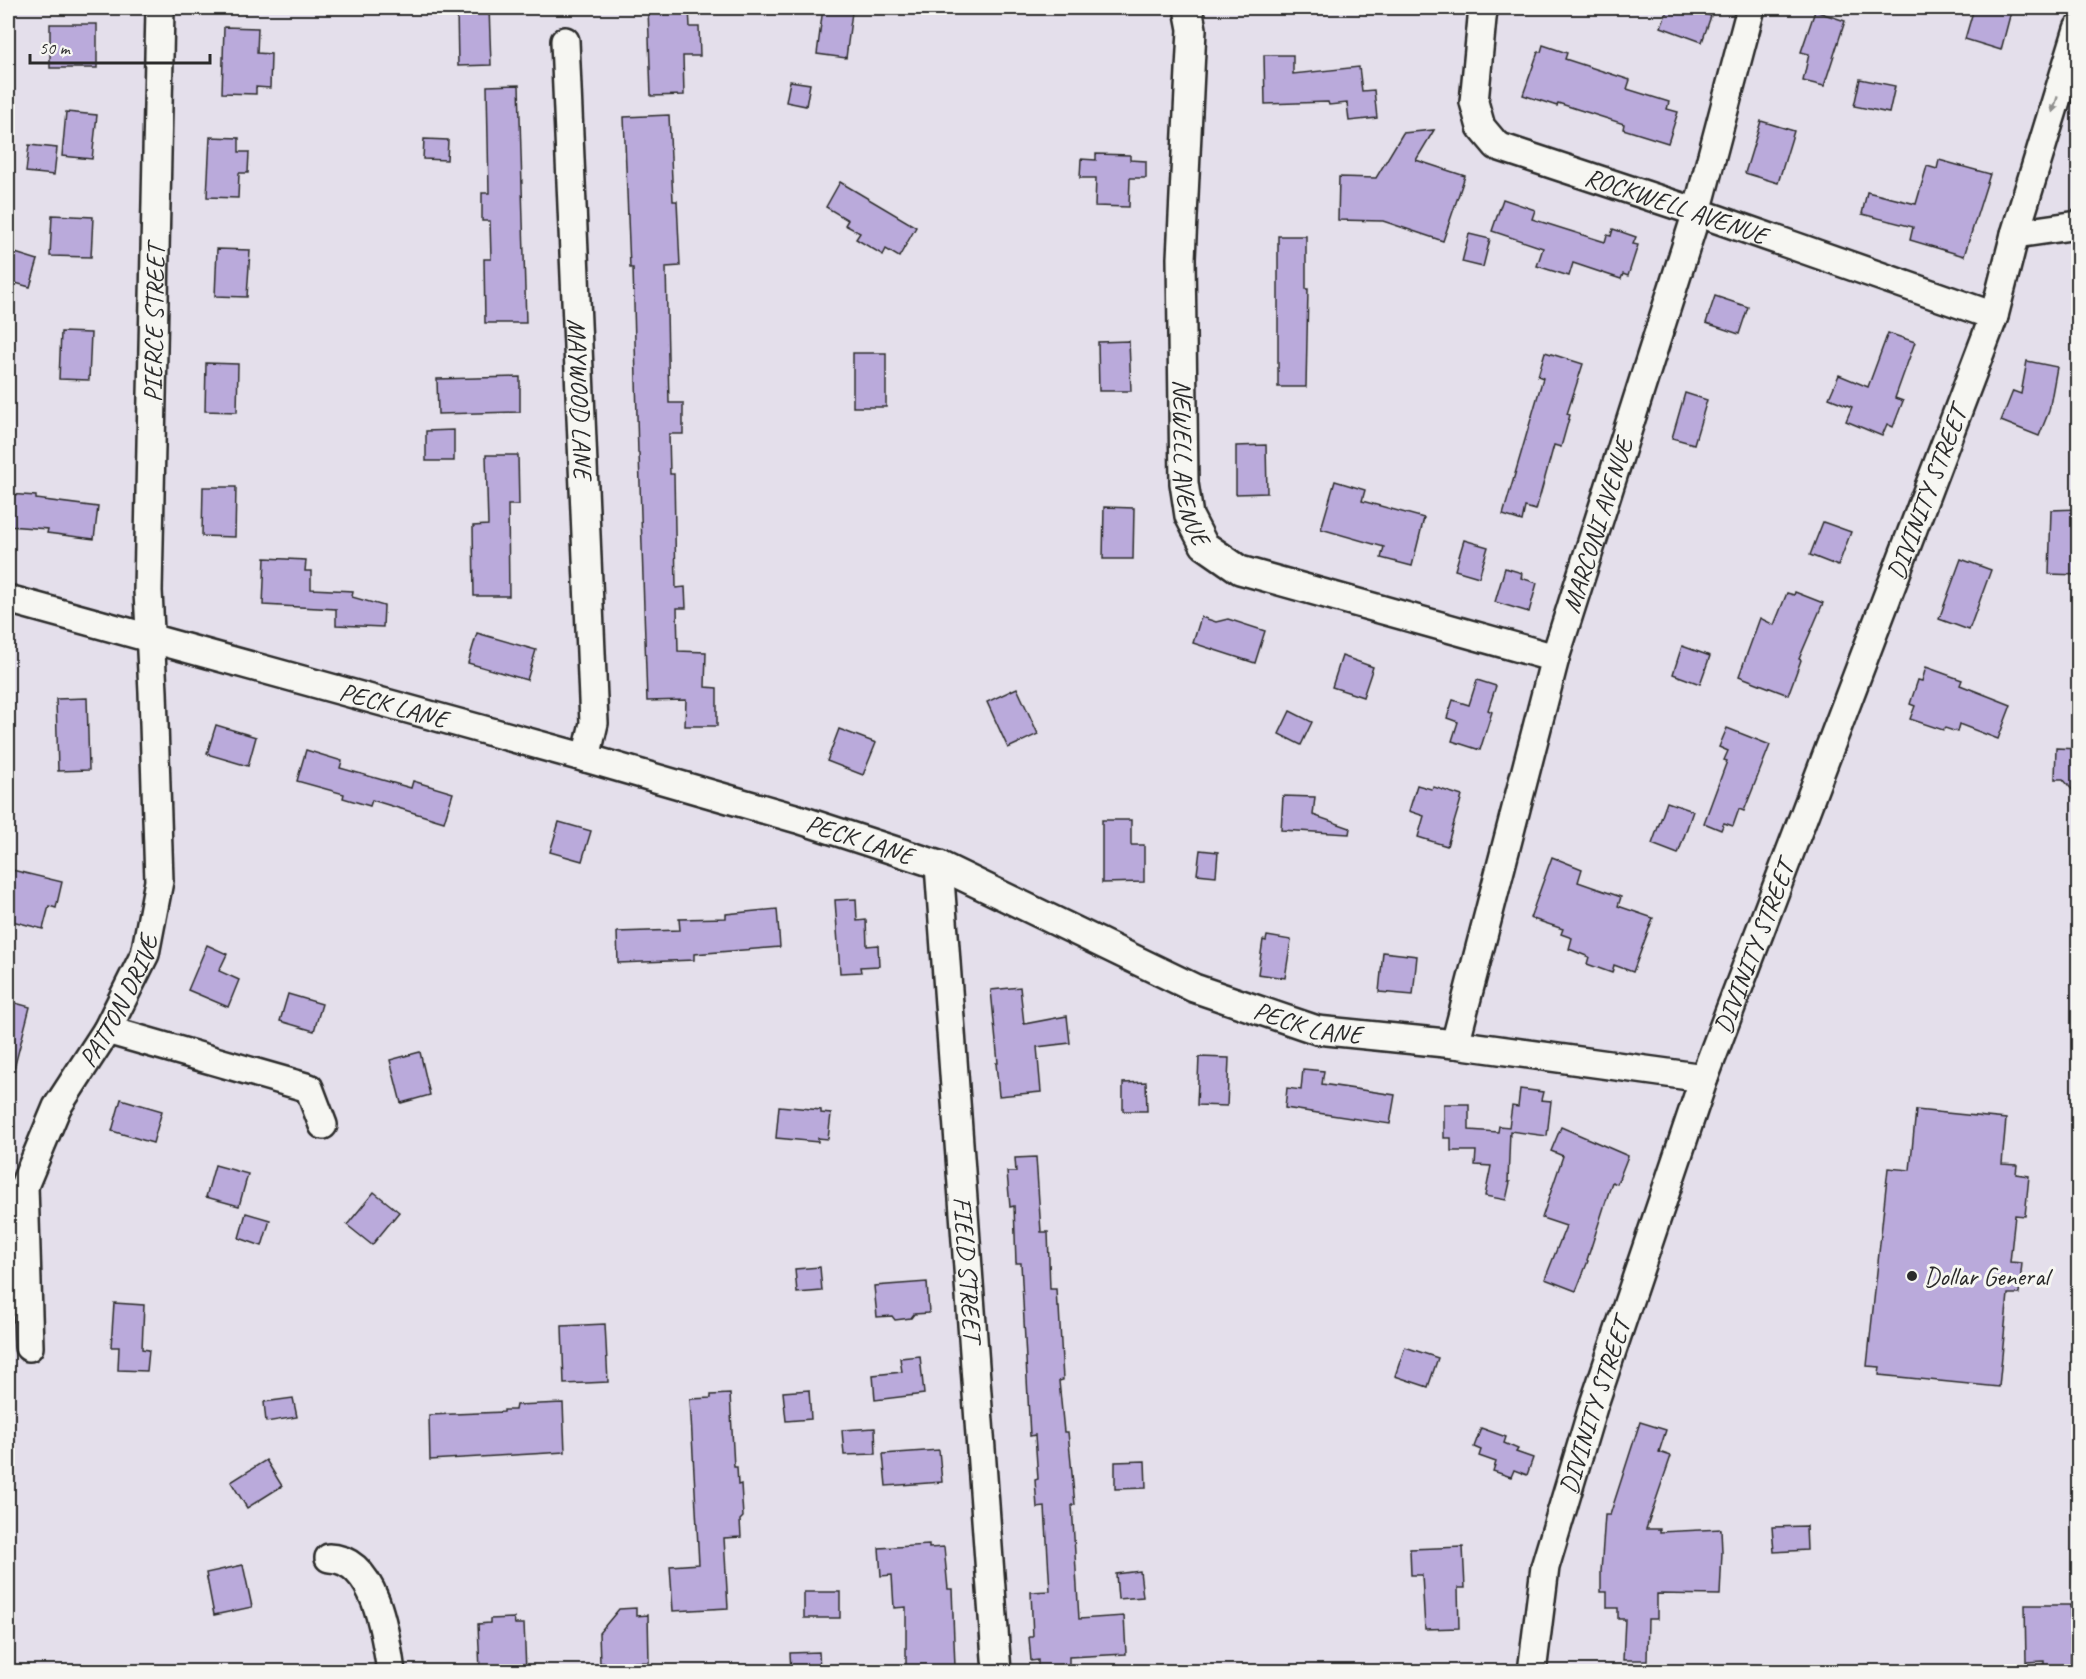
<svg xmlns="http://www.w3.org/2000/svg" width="2086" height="1679" font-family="Caveat,sans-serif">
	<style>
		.building { fill: #baaadb; stroke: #2b2b2b; stroke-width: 1.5 }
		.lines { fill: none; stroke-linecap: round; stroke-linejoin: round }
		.street-casing { stroke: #2b2b2b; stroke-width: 32 }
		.street { stroke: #f6f6f2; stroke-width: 27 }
		.oneway { fill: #90908e }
		.poi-dot { fill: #2b2b2b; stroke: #f6f6f2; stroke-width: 2 }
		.labels { text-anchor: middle; stroke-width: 6; stroke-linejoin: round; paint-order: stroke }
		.street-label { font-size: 26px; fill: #2b2b2b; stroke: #f6f6f2 }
		.poi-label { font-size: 26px; fill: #2b2b2b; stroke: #f6f6f2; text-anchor: start }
	</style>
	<rect width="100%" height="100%" fill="#e4dfeb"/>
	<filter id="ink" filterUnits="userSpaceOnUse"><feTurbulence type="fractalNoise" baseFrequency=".0167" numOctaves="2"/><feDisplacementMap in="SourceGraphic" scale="12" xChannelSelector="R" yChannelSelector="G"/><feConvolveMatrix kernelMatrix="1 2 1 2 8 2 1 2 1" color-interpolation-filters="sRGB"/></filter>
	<g filter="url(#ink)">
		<g class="building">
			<path d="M 457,8 L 489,8 L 491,65 L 458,66 Z"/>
			<path d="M 648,8 L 689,8 L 690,27 L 699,27 L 700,56 L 683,56 L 684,95 L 651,96 Z"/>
			<path d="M 823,8 L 852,12 L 846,58 L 817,54 Z"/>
			<path d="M 1668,8 L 1689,8 L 1711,16 L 1702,42 L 1661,27 Z"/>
			<path d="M 1974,8 L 2012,8 L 2001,50 L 1965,39 Z"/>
			<path d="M 1815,11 L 1845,21 L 1824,86 L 1803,81 L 1809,54 L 1801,52 Z"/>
			<rect x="50" y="24" width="47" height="44"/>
			<path d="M 224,27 L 258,28 L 257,53 L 271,54 L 270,88 L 256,87 L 256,94 L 222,93 Z"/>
			<path d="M 1543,45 L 1567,53 L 1565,59 L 1630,80 L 1627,89 L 1669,102 L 1667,109 L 1678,112 L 1668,143 L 1623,129 L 1624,124 L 1558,103 L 1557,106 L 1523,95 L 1538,52 L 1541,52 Z"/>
			<path d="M 1264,55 L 1293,55 L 1293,74 L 1359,67 L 1362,91 L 1374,90 L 1377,118 L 1349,121 L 1347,103 L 1329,105 L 1328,102 L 1265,104 Z"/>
			<path d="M 1860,79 L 1895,86 L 1889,113 L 1854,106 Z"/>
			<path d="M 790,81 L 810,84 L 806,106 L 786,102 Z"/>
			<path d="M 519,85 L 526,323 L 485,323 L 484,259 L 491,259 L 490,221 L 482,221 L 482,193 L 489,193 L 487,86 Z"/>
			<path d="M 66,112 L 97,115 L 92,159 L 62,156 Z"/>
			<path d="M 669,115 L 673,201 L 677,201 L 680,266 L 666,267 L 669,403 L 683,403 L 683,434 L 669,434 L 670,474 L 674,474 L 676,588 L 685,587 L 686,608 L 677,608 L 678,651 L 706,652 L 705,687 L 717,688 L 717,726 L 685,726 L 686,700 L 647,701 L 639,453 L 638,453 L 633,268 L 630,268 L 624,117 Z"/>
			<path d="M 1761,121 L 1794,131 L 1778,183 L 1745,173 Z"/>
			<path d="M 1434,130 L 1416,160 L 1465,176 L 1443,241 L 1383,221 L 1338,220 L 1339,177 L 1376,178 L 1403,133 Z"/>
			<path d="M 210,137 L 239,138 L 239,152 L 249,152 L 248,173 L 239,173 L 238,198 L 207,197 Z"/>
			<path d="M 424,139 L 448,140 L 447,160 L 423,159 Z"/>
			<path d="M 29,145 L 57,148 L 54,175 L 26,172 Z"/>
			<path d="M 1096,154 L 1130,155 L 1130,160 L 1146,161 L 1146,178 L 1130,178 L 1129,207 L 1095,206 L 1096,178 L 1080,178 L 1081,159 L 1096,160 Z"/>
			<path d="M 1939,160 L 1990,174 L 1964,256 L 1910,240 L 1913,227 L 1862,214 L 1867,192 L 1916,204 L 1927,166 L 1937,169 Z"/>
			<path d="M 840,182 L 916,227 L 899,257 L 886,249 L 883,255 L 856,239 L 860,233 L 845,225 L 848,220 L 826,207 Z"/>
			<path d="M 1503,199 L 1535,210 L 1532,219 L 1605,242 L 1607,235 L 1611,236 L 1613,229 L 1636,237 L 1633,244 L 1638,245 L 1628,276 L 1623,274 L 1621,279 L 1573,263 L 1569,276 L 1537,266 L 1543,248 L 1492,231 Z"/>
			<path d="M 52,215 L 93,217 L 91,257 L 50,256 Z"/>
			<path d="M 1469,234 L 1490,239 L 1483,267 L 1462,262 Z"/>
			<path d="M 1278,236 L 1306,236 L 1306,289 L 1308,289 L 1306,387 L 1278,387 Z"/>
			<path d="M 217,249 L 250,250 L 247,297 L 215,296 Z"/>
			<path d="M 12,252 L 38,260 L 30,287 L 8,281 L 8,267 Z"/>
			<path d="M 1715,296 L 1748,307 L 1739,334 L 1706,323 Z"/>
			<path d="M 61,332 L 91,333 L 89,380 L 59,379 Z"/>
			<path d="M 1888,333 L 1915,342 L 1895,398 L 1903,401 L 1893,427 L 1887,424 L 1882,436 L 1846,421 L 1852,407 L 1829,398 L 1839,375 L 1868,387 Z"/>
			<path d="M 1129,341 L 1131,391 L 1099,391 L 1098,342 Z"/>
			<path d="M 1545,352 L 1583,364 L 1567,414 L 1570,415 L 1561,447 L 1554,445 L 1536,510 L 1525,507 L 1522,521 L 1503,515 L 1543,378 L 1538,376 Z"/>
			<rect x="853" y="353" width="33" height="54"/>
			<path d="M 2027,361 L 2057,367 L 2049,411 L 2039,436 L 2001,421 L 2013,391 L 2021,394 Z"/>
			<path d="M 206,363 L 238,364 L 237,412 L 205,411 Z"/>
			<path d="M 520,377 L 520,412 L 438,414 L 437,379 Z"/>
			<path d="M 1685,393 L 1707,400 L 1694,444 L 1672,438 Z"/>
			<path d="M 454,430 L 454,461 L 426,461 L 426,431 Z"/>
			<path d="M 1266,445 L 1267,493 L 1236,494 L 1236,446 Z"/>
			<path d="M 486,455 L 518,455 L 519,505 L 508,505 L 509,596 L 474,596 L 473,526 L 488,525 Z"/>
			<path d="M 1335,481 L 1365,490 L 1362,501 L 1424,518 L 1412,566 L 1381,558 L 1384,547 L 1321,529 Z"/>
			<path d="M 203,487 L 236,487 L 235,537 L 202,536 Z"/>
			<path d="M 8,494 L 36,496 L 36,499 L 98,507 L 94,539 L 47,533 L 48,529 L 8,526 Z"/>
			<path d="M 1104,507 L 1134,508 L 1133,559 L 1103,559 Z"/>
			<path d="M 2079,509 L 2079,575 L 2049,574 L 2051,510 Z"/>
			<path d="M 1823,522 L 1851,532 L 1838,566 L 1810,555 Z"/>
			<path d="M 1464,540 L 1488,547 L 1479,577 L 1455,570 Z"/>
			<path d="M 265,558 L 306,560 L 305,571 L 311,571 L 311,589 L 353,591 L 352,597 L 384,606 L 383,627 L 336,625 L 336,609 L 263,605 Z"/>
			<path d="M 1961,559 L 1991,570 L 1969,630 L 1939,619 Z"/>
			<path d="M 1505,568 L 1522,573 L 1521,578 L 1537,583 L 1529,612 L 1495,602 Z"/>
			<path d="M 1795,592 L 1823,603 L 1799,659 L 1801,660 L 1788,695 L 1739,676 L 1760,618 L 1774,625 L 1787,593 L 1794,595 Z"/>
			<path d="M 1201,617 L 1216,622 L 1228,619 L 1265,631 L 1255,663 L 1193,643 Z"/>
			<path d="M 477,633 L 536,650 L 527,680 L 468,663 Z"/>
			<path d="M 1682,646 L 1710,656 L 1700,684 L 1673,674 Z"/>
			<path d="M 1342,656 L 1373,667 L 1363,697 L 1332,687 Z"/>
			<path d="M 1926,667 L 1962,680 L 1960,685 L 2011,705 L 1998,739 L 1959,724 L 1957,732 L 1945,728 L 1943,730 L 1910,719 L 1915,706 L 1910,704 L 1918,680 L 1922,681 Z"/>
			<path d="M 1477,680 L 1496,686 L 1488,710 L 1492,712 L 1480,750 L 1452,741 L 1458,722 L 1447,718 L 1453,700 L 1469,705 Z"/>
			<path d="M 1017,688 L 1038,734 L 1008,748 L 987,702 Z"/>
			<path d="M 87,698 L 89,770 L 58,771 L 56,699 Z"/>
			<path d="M 1290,711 L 1312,722 L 1301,745 L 1279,734 Z"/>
			<path d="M 216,725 L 256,737 L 248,766 L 207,754 Z"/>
			<path d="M 1727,728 L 1770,745 L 1744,811 L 1739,809 L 1733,826 L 1724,823 L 1721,830 L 1704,823 L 1727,761 L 1724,760 L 1728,751 L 1719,747 Z"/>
			<path d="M 839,729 L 876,743 L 863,775 L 827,761 Z"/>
			<path d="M 2056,748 L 2079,749 L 2079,798 L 2063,779 L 2055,779 Z"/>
			<path d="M 306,750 L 342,761 L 340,768 L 411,788 L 413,781 L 453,793 L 444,822 L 372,800 L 370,806 L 343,798 L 344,794 L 297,781 Z"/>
			<path d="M 1417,785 L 1431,789 L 1434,787 L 1462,796 L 1447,846 L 1418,837 L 1424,816 L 1409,811 Z"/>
			<path d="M 1283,796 L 1315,797 L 1313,815 L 1350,828 L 1349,834 L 1281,830 Z"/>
			<path d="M 1667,802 L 1693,811 L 1678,854 L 1652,844 Z"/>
			<path d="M 1102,820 L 1131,820 L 1131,845 L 1144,845 L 1144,882 L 1102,883 Z"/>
			<path d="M 559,822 L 591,831 L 582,861 L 550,852 Z"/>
			<path d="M 1200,850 L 1218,852 L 1216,876 L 1197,874 Z"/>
			<path d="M 1552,857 L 1582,869 L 1578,882 L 1621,897 L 1618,906 L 1653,918 L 1633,972 L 1614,965 L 1612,973 L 1587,964 L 1589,957 L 1569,949 L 1572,938 L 1561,934 L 1563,929 L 1530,918 Z"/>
			<path d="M 8,869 L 62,882 L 56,908 L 49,906 L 43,929 L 8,920 Z"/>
			<path d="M 856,899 L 857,921 L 866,920 L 867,946 L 878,945 L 879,966 L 860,967 L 861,972 L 840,973 L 835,900 Z"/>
			<path d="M 777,909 L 780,947 L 694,954 L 694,960 L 618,963 L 617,932 L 680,930 L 679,919 L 726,918 L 726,914 Z"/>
			<path d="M 1267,936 L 1291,940 L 1285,978 L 1258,974 L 1263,940 L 1266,941 Z"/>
			<path d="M 207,945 L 227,954 L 219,971 L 239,980 L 228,1007 L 188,990 Z"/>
			<path d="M 1383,952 L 1417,956 L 1413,995 L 1379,992 Z"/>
			<path d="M 1020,987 L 1024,1024 L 1067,1016 L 1070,1043 L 1037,1047 L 1041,1092 L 999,1096 L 996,1063 L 998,1063 L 991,990 Z"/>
			<path d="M 288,994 L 322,1004 L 314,1031 L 280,1021 Z"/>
			<path d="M 8,1001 L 30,1007 L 14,1069 L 8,1068 Z"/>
			<path d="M 420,1052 L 430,1095 L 401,1103 L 390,1060 Z"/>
			<path d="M 1199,1057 L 1229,1058 L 1227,1106 L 1197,1105 Z"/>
			<path d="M 1303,1069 L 1324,1071 L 1322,1084 L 1395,1095 L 1390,1124 L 1285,1108 L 1287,1088 L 1301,1090 Z"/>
			<path d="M 1146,1082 L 1147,1111 L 1123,1111 L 1123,1083 Z"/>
			<path d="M 1520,1089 L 1543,1092 L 1541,1100 L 1551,1101 L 1547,1136 L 1510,1131 L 1508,1182 L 1510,1182 L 1506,1200 L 1485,1196 L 1491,1166 L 1475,1165 L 1476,1151 L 1451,1151 L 1451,1138 L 1444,1138 L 1444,1104 L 1469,1104 L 1469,1130 L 1498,1132 L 1499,1126 L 1509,1127 L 1512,1106 L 1518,1107 Z"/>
			<path d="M 121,1099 L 162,1111 L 153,1143 L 112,1131 Z"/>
			<path d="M 779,1106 L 821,1110 L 821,1113 L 831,1114 L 828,1139 L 818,1138 L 818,1142 L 776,1138 Z"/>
			<path d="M 1916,1110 L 2006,1119 L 2002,1164 L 2017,1165 L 2016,1174 L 2029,1176 L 2025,1216 L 2015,1215 L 2010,1262 L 2022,1263 L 2019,1294 L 2008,1294 L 1999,1387 L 1879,1375 L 1880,1367 L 1867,1366 L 1888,1168 L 1910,1170 Z"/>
			<path d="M 1561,1127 L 1628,1156 L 1617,1184 L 1612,1182 L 1587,1260 L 1588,1261 L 1576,1291 L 1545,1279 L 1566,1226 L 1542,1218 L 1563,1156 L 1551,1151 Z"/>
			<path d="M 1036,1157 L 1041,1232 L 1048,1232 L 1050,1289 L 1056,1289 L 1057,1307 L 1059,1307 L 1063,1380 L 1059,1381 L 1064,1432 L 1068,1432 L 1075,1505 L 1072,1505 L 1079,1619 L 1124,1616 L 1126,1654 L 1069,1657 L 1069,1665 L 1038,1667 L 1038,1660 L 1031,1661 L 1029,1637 L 1033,1637 L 1031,1592 L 1050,1591 L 1045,1507 L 1037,1508 L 1035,1480 L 1038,1479 L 1035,1435 L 1030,1436 L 1021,1263 L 1016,1263 L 1014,1206 L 1010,1207 L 1007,1172 L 1016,1172 L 1015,1158 Z"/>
			<path d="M 215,1165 L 248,1174 L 239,1206 L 206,1197 Z"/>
			<path d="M 374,1192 L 399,1212 L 372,1245 L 347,1225 Z"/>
			<path d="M 246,1213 L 270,1220 L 262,1246 L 239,1238 Z"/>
			<path d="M 820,1267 L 822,1291 L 797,1293 L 795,1269 Z"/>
			<path d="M 927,1282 L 929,1313 L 914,1314 L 911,1318 L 895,1320 L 892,1316 L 877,1317 L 874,1286 Z"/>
			<path d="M 114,1303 L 144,1305 L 142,1349 L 149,1350 L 147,1371 L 118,1370 L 119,1347 L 111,1347 Z"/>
			<path d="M 605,1324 L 608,1382 L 564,1384 L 562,1326 Z"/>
			<path d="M 1405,1347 L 1438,1358 L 1428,1387 L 1395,1376 Z"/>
			<path d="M 920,1356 L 924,1394 L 875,1400 L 873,1375 L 902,1372 L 900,1358 Z"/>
			<path d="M 809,1390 L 811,1419 L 786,1421 L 783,1392 Z"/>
			<path d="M 730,1394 L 734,1467 L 737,1467 L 738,1485 L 741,1484 L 743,1517 L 740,1520 L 741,1537 L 724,1538 L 728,1608 L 673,1611 L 670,1566 L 699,1564 L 690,1399 L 711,1398 L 711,1395 Z"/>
			<path d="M 293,1398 L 297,1417 L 266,1422 L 264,1402 Z"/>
			<path d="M 563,1403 L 565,1452 L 430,1460 L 429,1415 L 504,1412 L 504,1410 L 515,1410 L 516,1405 Z"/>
			<path d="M 1640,1422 L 1666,1430 L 1659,1452 L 1671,1456 L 1646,1529 L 1660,1529 L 1660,1532 L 1721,1529 L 1722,1552 L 1720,1595 L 1657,1594 L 1657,1619 L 1648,1619 L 1647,1660 L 1623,1660 L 1625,1619 L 1618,1619 L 1618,1608 L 1607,1608 L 1607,1592 L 1601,1592 L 1601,1572 L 1605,1515 L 1610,1515 Z"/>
			<path d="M 875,1428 L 876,1454 L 844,1455 L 842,1430 Z"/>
			<path d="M 1481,1428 L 1506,1437 L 1504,1443 L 1518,1449 L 1516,1452 L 1533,1458 L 1527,1475 L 1514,1470 L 1511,1477 L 1493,1471 L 1496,1462 L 1479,1456 L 1481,1450 L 1474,1447 Z"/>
			<path d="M 939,1450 L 942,1482 L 886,1486 L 883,1454 Z"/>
			<path d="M 266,1460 L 282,1486 L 247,1508 L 231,1482 Z"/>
			<path d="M 1145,1461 L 1146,1488 L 1115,1489 L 1115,1462 Z"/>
			<path d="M 1806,1526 L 1807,1550 L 1774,1552 L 1772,1527 Z"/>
			<path d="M 929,1545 L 929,1548 L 944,1547 L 948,1589 L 952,1589 L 955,1667 L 906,1668 L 906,1607 L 894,1608 L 892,1575 L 881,1576 L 879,1548 Z"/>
			<path d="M 1463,1547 L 1465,1588 L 1458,1588 L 1459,1628 L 1425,1629 L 1422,1575 L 1411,1575 L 1410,1549 Z"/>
			<path d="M 243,1565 L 252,1607 L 214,1615 L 206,1573 Z"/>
			<path d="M 1140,1571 L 1143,1597 L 1118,1599 L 1116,1574 Z"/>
			<rect x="804" y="1592" width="36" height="26"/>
			<path d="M 2025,1605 L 2070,1605 L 2071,1671 L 2044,1671 L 2044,1661 L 2026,1662 Z"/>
			<path d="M 636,1608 L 636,1616 L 648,1615 L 649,1662 L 600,1663 L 599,1633 L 619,1609 Z"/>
			<path d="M 514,1618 L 515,1624 L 524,1624 L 526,1671 L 480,1671 L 478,1624 L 490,1623 L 490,1619 Z"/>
			<path d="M 819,1652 L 820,1671 L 791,1671 L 790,1653 Z"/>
		</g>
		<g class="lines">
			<g class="street-casing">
				<g id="street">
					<path id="s1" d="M 1188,8 L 1192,29 L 1181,258 L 1184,483 L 1189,516 L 1204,545 L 1240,570 L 1555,658"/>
					<path id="s2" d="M 1483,8 L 1474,102 L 1481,127 L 1497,146 L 1697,212 L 1994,316"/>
					<path id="s3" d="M 565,41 L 594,723 L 586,758"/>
					<path d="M 2015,234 L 2078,225"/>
					<path id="s4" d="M 8,599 L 586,758 L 798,819 L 939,865 L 1194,988 L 1317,1030 L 1455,1044 L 1704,1078"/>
					<path id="s5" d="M 939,865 L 997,1672"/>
					<path d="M 107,1030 L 309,1088 L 323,1125"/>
					<path id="s6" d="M 1455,1044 L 1555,658 L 1697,212 L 1751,8"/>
					<path id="s7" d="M 29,1347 L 24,1186 L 57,1107 L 107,1030 L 145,954 L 159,881 L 153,692 L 148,591 L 160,8"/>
					<path d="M 329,1558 C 376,1559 386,1636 391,1672"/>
					<path id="s8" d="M 1532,1672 L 1545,1567 L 1593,1407 L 1704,1078 L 1994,316 L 2015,234 L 2078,29"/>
				</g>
			</g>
			<use href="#street" class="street"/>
		</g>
		<defs><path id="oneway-solid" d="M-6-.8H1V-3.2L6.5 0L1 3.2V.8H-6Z" transform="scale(1.5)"/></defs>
		<use class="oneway" href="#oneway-solid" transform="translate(2055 105) rotate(107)"/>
	</g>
	<circle class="poi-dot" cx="1912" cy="1276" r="6"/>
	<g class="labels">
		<g class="street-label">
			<text dy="9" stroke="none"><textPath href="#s2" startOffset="334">ROCKWELL AVENUE</textPath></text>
			<text dy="9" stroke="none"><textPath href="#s7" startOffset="1056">PIERCE STREET</textPath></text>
			<text dy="9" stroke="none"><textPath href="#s3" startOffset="358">MAYWOOD LANE</textPath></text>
			<text dy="9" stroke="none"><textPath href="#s1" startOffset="456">NEWELL AVENUE</textPath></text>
			<text dy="9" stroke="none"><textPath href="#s8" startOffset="1246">DIVINITY STREET</textPath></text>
			<text dy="9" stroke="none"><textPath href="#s6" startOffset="538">MARCONI AVENUE</textPath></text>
			<text dy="9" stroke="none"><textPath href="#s4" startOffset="400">PECK LANE</textPath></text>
			<text dy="9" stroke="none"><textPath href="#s4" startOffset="885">PECK LANE</textPath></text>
			<text dy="9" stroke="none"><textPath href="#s8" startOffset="760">DIVINITY STREET</textPath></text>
			<text dy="9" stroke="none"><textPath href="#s7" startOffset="370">PATTON DRIVE</textPath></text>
			<text dy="9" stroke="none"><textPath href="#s4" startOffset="1371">PECK LANE</textPath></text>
			<text dy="9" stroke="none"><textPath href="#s5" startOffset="405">FIELD STREET</textPath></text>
			<text dy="9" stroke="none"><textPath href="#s8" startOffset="274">DIVINITY STREET</textPath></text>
		</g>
		<g class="poi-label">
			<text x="1924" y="1285">Dollar General</text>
		</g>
	</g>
	<rect width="2086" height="1679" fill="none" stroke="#f6f6f2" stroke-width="30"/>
	<rect x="15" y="15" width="2056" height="1649" fill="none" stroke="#2b2b2b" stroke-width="2" filter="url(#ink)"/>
	<path d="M30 54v9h180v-9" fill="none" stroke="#2b2b2b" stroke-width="3"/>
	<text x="39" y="54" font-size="18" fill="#2b2b2b" stroke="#f6f6f2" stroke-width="4.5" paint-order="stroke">50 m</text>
</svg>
